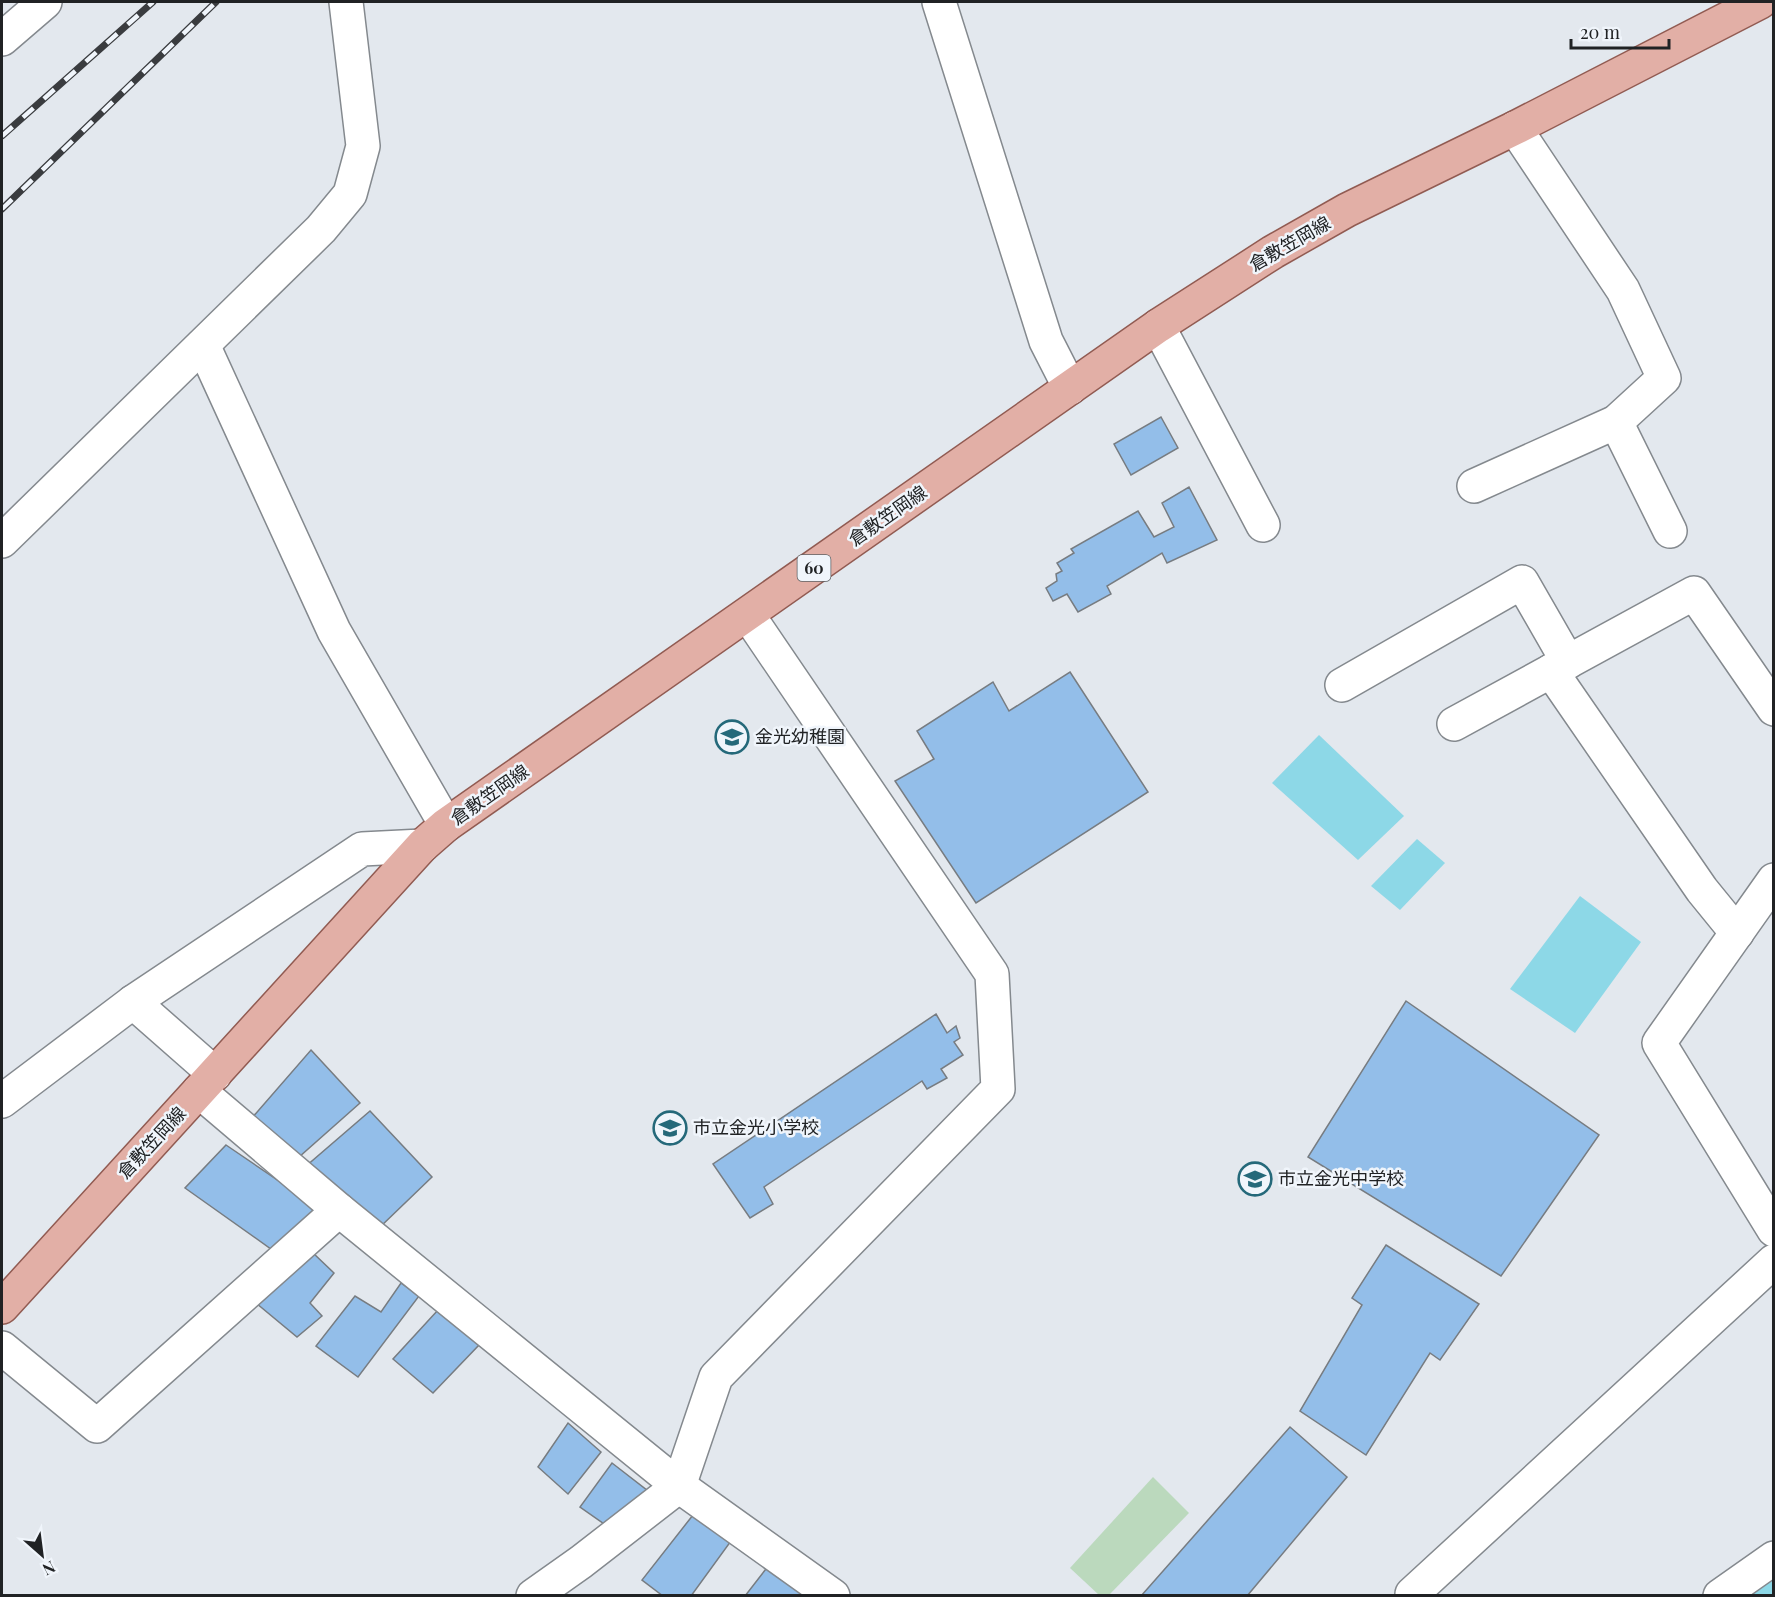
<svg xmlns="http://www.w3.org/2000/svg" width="1775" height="1597" font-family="'Playfair Display','Noto Sans JP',serif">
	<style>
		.green { fill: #bbd9bd }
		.water { fill: #8dd8e7 }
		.building { fill: #93bee9; stroke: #777c81; stroke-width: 1.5 }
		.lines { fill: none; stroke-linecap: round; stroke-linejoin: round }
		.minor-casing { stroke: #84898e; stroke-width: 36 }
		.primary-casing { stroke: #915b52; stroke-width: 36 }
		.minor { stroke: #fff; stroke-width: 33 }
		.primary { stroke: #e2afa6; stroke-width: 33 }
		.rail-casing { stroke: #3a3c3f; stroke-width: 7 }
		.rail { stroke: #f0f5fb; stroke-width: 4.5; stroke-dasharray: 14; stroke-linecap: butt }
		.labels { text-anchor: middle; stroke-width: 5; stroke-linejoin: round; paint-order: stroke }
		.shield { fill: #f0f5fb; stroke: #5e6164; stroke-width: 1.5 }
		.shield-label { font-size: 16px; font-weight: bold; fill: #202224 }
		.street-label { font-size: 18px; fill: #202224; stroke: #f0f5fb }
		.poi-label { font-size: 18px; fill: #202224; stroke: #f0f5fb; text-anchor: start }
	</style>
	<rect width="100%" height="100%" fill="#e3e8ee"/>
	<path class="green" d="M 1153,1477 L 1189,1513 L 1109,1595 L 1099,1595 L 1070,1568 Z"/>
	<g class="water">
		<path d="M 1319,735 L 1404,816 L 1358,860 L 1272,783 Z"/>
		<path d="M 1417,839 L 1445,863 L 1400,910 L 1371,886 Z"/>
		<path d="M 1580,896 L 1641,942 L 1575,1033 L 1510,989 Z"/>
		<path d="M 1773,1572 L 1773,1595 L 1741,1595 Z"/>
	</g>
	<g class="building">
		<path d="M 1161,417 L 1178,448 L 1131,475 L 1114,444 Z"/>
		<path d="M 1189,487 L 1217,540 L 1167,563 L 1162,553 L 1107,586 L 1111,594 L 1078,612 L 1067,594 L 1053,601 L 1046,588 L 1057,581 L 1056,574 L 1062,571 L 1057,563 L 1074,553 L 1071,549 L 1138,511 L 1154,537 L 1174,527 L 1162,503 Z"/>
		<path d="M 1070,672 L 1148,792 L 976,903 L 895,781 L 934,759 L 917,731 L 993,682 L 1009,711 Z"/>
		<path d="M 1406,1001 L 1599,1135 L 1501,1276 L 1308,1157 Z"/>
		<path d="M 936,1014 L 947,1033 L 956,1026 L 960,1038 L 954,1042 L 963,1055 L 941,1069 L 947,1078 L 927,1089 L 922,1081 L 764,1187 L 773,1204 L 750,1218 L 713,1164 Z"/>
		<path d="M 311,1050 L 360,1103 L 299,1157 L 251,1119 Z"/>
		<path d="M 370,1111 L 432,1177 L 379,1228 L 305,1167 Z"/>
		<path d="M 226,1145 L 323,1211 L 271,1249 L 185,1188 Z"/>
		<path d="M 1386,1245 L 1479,1304 L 1440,1360 L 1430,1353 L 1366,1455 L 1300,1411 L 1362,1305 L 1352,1298 Z"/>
		<path d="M 312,1252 L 334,1273 L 310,1303 L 322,1316 L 297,1337 L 256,1303 Z"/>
		<path d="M 401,1283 L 419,1296 L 358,1377 L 316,1346 L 355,1296 L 381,1312 Z"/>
		<path d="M 438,1310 L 479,1345 L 433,1393 L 393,1359 Z"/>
		<path d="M 568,1423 L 601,1452 L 568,1494 L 538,1467 Z"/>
		<path d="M 1290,1427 L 1347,1477 L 1247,1596 L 1141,1596 Z"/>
		<path d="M 612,1463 L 648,1491 L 617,1533 L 580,1507 Z"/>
		<path d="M 693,1515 L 731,1541 L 691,1596 L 663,1596 L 642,1580 Z"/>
		<path d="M 769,1565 L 810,1596 L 745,1596 Z"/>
	</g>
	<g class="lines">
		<g class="minor-casing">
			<g id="minor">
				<path d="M 939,2 L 1046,341 L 1070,388"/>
				<path d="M 2,39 L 45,2"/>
				<path d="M 1158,326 L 1263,525"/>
				<path d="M 203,345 L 334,631 L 446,825"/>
				<path d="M 1616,422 L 1670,531"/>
				<path d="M 1474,486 L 1616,422 L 1664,378 L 1623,290 L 1515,128"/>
				<path d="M 2,541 L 321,229 L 350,194 L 363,146 L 346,2"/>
				<path d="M 1551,671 L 1702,890 L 1737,933"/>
				<path d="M 1342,685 L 1522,582 L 1568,662"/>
				<path d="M 1454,724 L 1694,593 L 1774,709"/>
				<path d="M 1774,880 L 1659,1043 L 1774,1230"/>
				<path d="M 133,1002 L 215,1074"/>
				<path d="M 199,1091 L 339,1210 L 679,1486 L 833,1596"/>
				<path d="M 2,1101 L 133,1002 L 362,849 L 422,846"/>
				<path d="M 2,1348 L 97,1426 L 339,1210"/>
				<path d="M 533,1596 L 581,1562 L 679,1486 L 716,1377 L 998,1089 L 992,974 L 748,615"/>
				<path d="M 1414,1596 L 1412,1594 L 1774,1261"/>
				<path d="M 1720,1596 L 1774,1558"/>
			</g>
		</g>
		<g class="primary-casing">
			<path id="primary" d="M 2,1307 L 422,846 L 446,825 L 1158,326 L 1273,252 L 1347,210 L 1515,128 L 1760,2"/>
		</g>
		<use href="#minor" class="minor"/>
		<use href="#primary" class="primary"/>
		<g class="rail-casing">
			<g id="rail">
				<path d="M 2,136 L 153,2"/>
				<path d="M 2,209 L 216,2"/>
			</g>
		</g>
		<use href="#rail" class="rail"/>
	</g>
	<defs>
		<g id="school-ring" transform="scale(1.725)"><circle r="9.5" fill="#f0f5fb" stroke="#25697a" stroke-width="1.5"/><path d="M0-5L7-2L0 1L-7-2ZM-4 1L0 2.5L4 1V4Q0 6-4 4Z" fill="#25697a"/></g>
	</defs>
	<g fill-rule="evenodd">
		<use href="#school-ring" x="732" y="737"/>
		<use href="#school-ring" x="670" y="1128"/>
		<use href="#school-ring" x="1255" y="1179"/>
	</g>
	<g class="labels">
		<rect class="shield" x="797.5" y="555" width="33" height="26" rx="4.5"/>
		<g class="shield-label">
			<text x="814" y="574">60</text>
		</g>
		<g class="street-label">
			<text transform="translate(1290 244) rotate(-30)" y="6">倉敷笠岡線</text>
			<text transform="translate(888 516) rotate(-35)" y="6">倉敷笠岡線</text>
			<text transform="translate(490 795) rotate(-35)" y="6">倉敷笠岡線</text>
			<text transform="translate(152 1143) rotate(-47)" y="6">倉敷笠岡線</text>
		</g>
		<g class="poi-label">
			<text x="755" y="743">金光幼稚園</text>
			<text x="693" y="1134">市立金光小学校</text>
			<text x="1278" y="1185">市立金光中学校</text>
		</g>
	</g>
	<rect width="1775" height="1597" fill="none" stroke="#202224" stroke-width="6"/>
	<g transform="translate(42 1555) rotate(152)" stroke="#f0f5fb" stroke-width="4.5" paint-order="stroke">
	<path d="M0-4.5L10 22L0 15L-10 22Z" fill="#202224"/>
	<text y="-9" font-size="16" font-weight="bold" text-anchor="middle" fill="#202224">N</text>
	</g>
	<path d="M1571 39v9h98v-9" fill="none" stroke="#202224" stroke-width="3"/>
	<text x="1580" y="39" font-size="18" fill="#202224" stroke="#f0f5fb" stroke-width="4.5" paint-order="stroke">20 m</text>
</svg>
